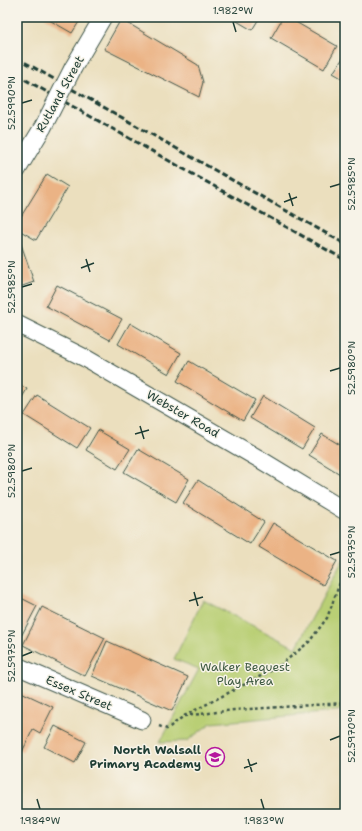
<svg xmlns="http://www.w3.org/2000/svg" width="362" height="831" font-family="'Shantell Sans',sans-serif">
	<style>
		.green { fill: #b9cf74; stroke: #6c8654 }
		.building { fill: #ebb385 }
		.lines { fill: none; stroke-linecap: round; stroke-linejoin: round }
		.street-casing { stroke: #3e5549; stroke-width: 19 }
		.path { stroke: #3e5549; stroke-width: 2.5; stroke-dasharray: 3 3; stroke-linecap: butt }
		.street { stroke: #fff; stroke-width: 17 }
		.rail { stroke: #1f3d34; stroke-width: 3; stroke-dasharray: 6 3; stroke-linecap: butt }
		.street-bridge-casing { stroke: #3e5549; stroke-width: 19; stroke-linecap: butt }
		.street-bridge { stroke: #fff; stroke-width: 17 }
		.ticks { fill: none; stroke: #1f3d34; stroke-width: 1.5 }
		.labels { text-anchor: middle; stroke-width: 3; stroke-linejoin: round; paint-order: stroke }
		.street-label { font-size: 12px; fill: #1f3d34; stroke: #f7f3e8 }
		.park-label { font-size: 12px; fill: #3e5a41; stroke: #f7f3e8 }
		.poi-label { font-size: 12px; font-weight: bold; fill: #1f3d34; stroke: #f7f3e8; text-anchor: end }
		.neatline { fill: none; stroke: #1f3d34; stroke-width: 1.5 }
		.ticks-label { font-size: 10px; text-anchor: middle; fill: #1f3d34 }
	</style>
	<rect width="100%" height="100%" fill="#f7f3e8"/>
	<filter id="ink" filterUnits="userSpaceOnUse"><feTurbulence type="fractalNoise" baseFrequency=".025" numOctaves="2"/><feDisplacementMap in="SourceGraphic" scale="8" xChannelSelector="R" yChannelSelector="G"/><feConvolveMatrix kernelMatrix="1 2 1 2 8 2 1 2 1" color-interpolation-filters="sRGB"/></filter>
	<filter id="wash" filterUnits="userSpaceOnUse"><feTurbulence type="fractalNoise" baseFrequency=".012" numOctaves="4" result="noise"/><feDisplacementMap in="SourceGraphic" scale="16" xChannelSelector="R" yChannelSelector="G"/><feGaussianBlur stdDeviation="0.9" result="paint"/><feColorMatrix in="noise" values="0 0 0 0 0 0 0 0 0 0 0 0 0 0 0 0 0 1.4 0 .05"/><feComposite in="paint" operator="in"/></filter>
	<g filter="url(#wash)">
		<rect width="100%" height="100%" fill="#ebdfbe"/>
		<path class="green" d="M 345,556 L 345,711 L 211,723 L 187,741 L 160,742 L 199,669 L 174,659 L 203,600 L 296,648 Z"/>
		<g id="blocks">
			<g class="building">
				<path d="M 44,17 L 82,17 L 72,33 Z"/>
				<path d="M 230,17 L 260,17 L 252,30 Z"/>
				<path d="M 283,17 L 287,17 L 337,46 L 324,69 L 271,38 Z"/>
				<path d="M 121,19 L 198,65 L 203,82 L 199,97 L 104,49 Z"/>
				<path d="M 345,55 L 345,80 L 333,73 Z"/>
				<path d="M 47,174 L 68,187 L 36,240 L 17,229 L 17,223 Z"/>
				<path d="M 21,244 L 34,282 L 17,288 L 17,245 Z"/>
				<path d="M 57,285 L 122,319 L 110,340 L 46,306 Z"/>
				<path d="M 130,323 L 181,353 L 169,374 L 118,344 Z"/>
				<path d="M 189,361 L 255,400 L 243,421 L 177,381 Z"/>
				<path d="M 17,383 L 27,389 L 17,406 Z"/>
				<path d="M 37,395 L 90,428 L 77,448 L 24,415 Z"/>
				<path d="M 263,396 L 315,428 L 302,449 L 250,418 Z"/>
				<path d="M 98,430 L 130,449 L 117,469 L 86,450 Z"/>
				<path d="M 322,434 L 345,448 L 345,477 L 309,455 Z"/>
				<path d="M 138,449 L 189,479 L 176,502 L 124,472 Z"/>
				<path d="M 198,480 L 264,522 L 250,544 L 183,503 Z"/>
				<path d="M 273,523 L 337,561 L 323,585 L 259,547 Z"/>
				<path d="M 17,596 L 37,606 L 17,644 Z"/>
				<path d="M 42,607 L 105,638 L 85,676 L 23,645 Z"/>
				<path d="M 107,641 L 188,677 L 172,711 L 92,676 Z"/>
				<path d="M 19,691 L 53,707 L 40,733 L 33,729 L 22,752 L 17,749 L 17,694 Z"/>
				<path d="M 55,726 L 86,742 L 75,763 L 44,747 Z"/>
			</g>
		</g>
	</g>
	<g filter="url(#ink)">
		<use href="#blocks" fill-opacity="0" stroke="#3e5549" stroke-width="1"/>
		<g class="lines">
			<g class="street-casing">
				<g id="street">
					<path d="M 73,68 L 103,17"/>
					<path d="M 17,170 L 43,127"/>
					<path d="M 17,324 L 87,359 L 261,460 L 345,511"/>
					<path d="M 17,666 L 142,720"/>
				</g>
			</g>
			<g class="path">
				<path d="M 184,716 L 278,667 L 309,642 L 327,618 L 345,569"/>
				<path d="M 159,726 L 167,729 L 184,716 L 234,710 L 345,703"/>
			</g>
			<use href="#street" class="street"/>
			<g class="rail">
				<path d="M 17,58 L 345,244"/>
				<path d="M 17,75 L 345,260"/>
			</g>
			<g class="street-bridge-casing">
				<path id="street-bridge" d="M 43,127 L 73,68"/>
			</g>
			<use href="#street-bridge" class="street-bridge"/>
		</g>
	</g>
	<path class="ticks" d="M 233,22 L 236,32M 22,103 L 32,100M 330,187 L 340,184M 289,193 L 293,206M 284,202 L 297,197M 86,259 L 90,272M 81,268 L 94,263M 22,287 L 32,284M 330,371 L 340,368M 140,426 L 144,439M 135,434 L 149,430M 22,471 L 32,468M 330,555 L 340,552M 194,592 L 198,606M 189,601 L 203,597M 22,656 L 32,652M 330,740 L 340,736M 248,759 L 252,772M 244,768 L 257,763M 37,799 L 40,809M 261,799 L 264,809"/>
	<defs>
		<g id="school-ring" transform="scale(1)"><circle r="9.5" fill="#f7f3e8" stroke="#b5179e" stroke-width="1.5"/><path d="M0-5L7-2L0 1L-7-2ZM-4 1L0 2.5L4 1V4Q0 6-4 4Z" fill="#b5179e"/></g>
	</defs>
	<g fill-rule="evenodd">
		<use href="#school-ring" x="215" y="757"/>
	</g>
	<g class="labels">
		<g class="street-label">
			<text transform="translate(60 94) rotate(-61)" y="4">Rutland Street</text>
			<text transform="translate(183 414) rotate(30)" y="4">Webster Road</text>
			<text transform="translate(79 693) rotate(23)" y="4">Essex Street</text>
		</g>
		<g class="park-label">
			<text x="245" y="671">Walker Bequest<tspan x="245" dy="14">Play Area</tspan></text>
		</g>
		<g class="poi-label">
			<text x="201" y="754">North Walsall<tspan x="201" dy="14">Primary Academy</tspan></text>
		</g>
	</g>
	<rect width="362" height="831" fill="none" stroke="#f7f3e8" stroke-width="44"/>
	<rect x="22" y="22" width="318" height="787" class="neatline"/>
	<g class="ticks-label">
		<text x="233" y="14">1.982°W</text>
		<text transform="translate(11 103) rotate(-90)" y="4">52.5990°N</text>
		<text transform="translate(351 184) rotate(-90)" y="4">52.5985°N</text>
		<text transform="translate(11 287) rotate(-90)" y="4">52.5985°N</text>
		<text transform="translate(351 368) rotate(-90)" y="4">52.5980°N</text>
		<text transform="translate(11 471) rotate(-90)" y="4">52.5980°N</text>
		<text transform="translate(351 552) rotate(-90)" y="4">52.5975°N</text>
		<text transform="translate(11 656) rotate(-90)" y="4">52.5975°N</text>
		<text transform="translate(351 736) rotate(-90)" y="4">52.5970°N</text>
		<text x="40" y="824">1.984°W</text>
		<text x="264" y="824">1.983°W</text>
	</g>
</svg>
